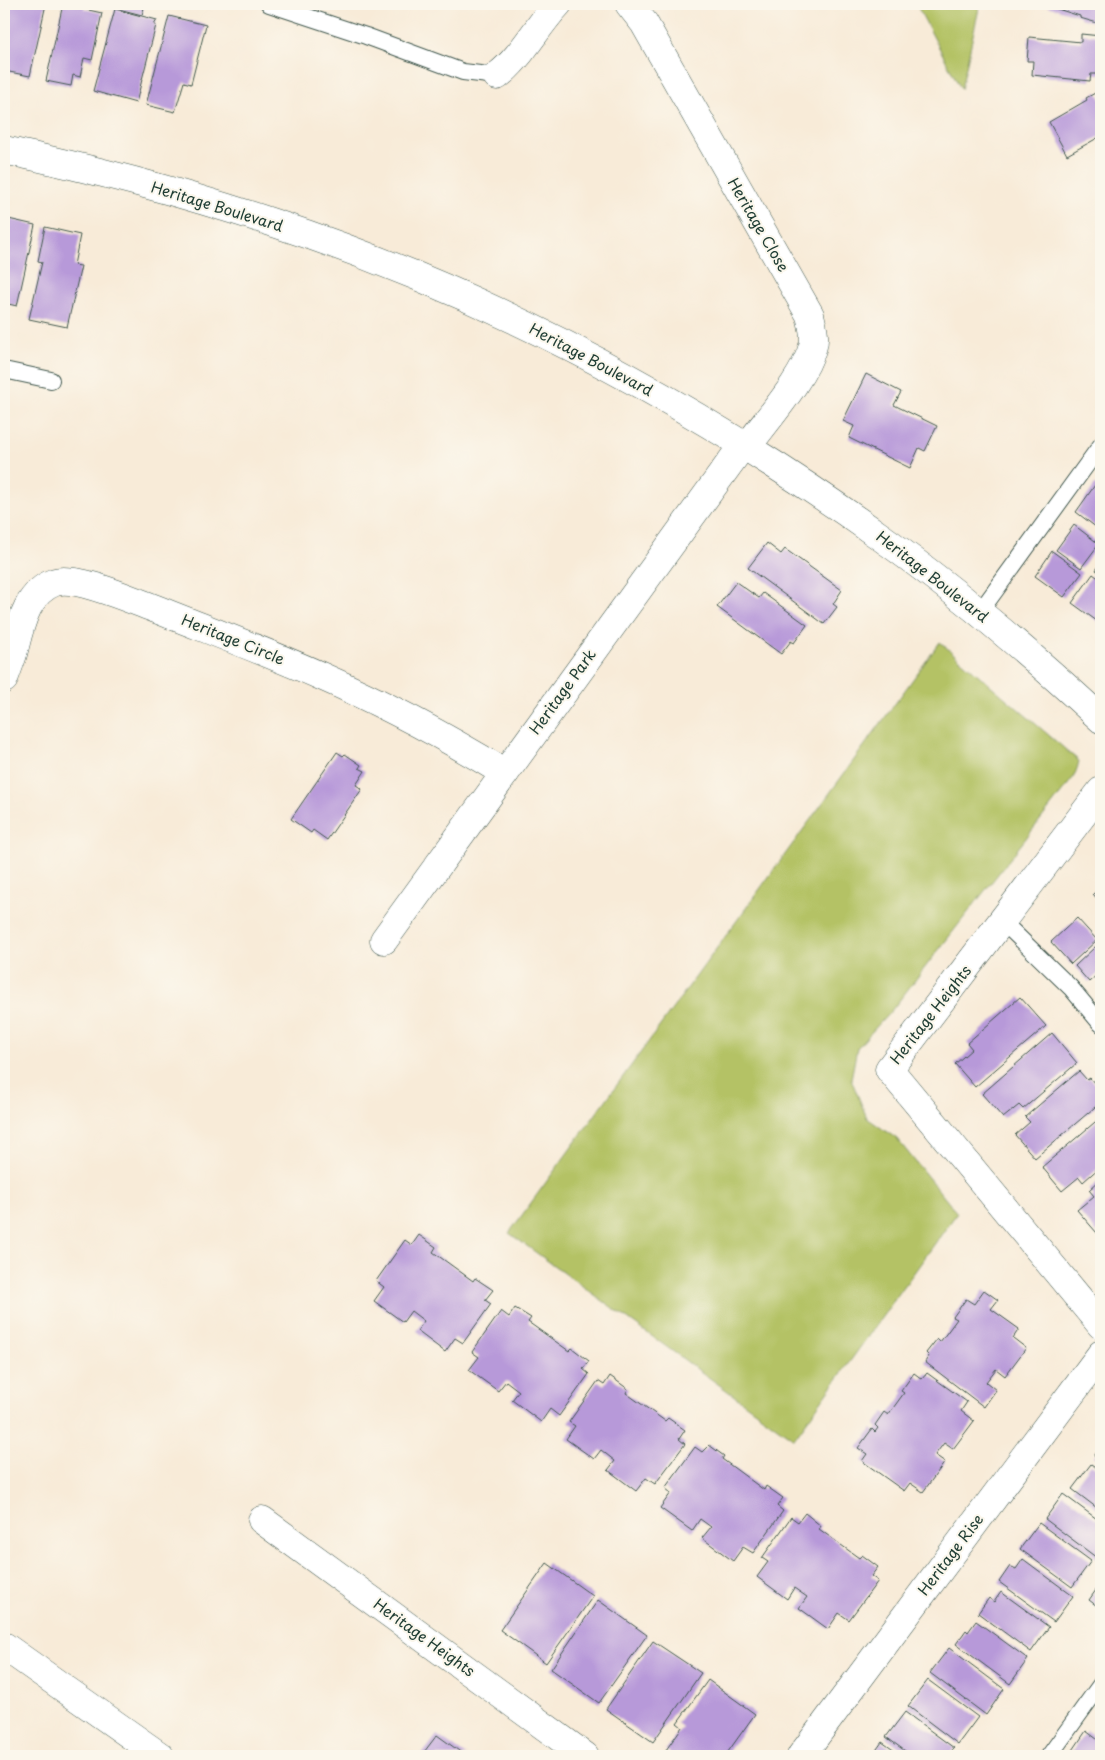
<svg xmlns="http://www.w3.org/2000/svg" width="1105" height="1760" font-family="'Playpen Sans',sans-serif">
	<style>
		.green { fill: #b4c265; stroke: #6a804c }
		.building { fill: #b799d9 }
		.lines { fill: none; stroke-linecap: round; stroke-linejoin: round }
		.lane-casing { stroke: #40574d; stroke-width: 18 }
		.street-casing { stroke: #40574d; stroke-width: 29 }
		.lane { stroke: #fff; stroke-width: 16 }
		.street { stroke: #fff; stroke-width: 28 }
		.labels { text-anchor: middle; stroke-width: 4; stroke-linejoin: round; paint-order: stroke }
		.street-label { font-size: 15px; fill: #1f3d34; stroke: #fbf7ec }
	</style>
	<rect width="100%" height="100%" fill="#fbf7ec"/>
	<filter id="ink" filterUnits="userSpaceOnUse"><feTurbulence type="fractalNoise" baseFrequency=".02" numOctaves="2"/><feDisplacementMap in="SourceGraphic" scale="10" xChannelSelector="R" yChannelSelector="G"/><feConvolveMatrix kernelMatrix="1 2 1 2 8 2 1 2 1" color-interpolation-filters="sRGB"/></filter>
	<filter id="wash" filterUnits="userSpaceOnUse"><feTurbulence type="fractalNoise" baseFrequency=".0096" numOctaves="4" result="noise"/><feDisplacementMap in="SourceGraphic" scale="20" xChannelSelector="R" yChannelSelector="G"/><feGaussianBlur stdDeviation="1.12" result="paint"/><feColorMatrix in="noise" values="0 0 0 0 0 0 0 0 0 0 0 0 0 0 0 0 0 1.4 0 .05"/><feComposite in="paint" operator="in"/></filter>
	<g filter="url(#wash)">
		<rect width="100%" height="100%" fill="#f8ebd8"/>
		<g class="green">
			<path d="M 916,4 L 980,4 L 961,89 Z"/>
			<path d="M 940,642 L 1079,761 L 1077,769 L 1073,778 L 891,1011 L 857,1048 L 851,1079 L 867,1118 L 897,1139 L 957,1213 L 794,1439 L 509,1233 Z"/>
		</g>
		<g id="blocks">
			<g class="building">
				<path d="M 6,4 L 46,4 L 30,76 L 4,71 L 5,49 L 4,48 L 4,13 Z"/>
				<path d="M 63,4 L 85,6 L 84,9 L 102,13 L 92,60 L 84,58 L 80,77 L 73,75 L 71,86 L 46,81 Z"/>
				<path d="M 116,4 L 145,4 L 142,15 L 115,8 Z"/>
				<path d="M 1041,4 L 1101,4 L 1101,24 L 1080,18 L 1080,16 Z"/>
				<path d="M 115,9 L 157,20 L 154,25 L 156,25 L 136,103 L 93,91 Z"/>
				<path d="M 169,16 L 206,25 L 191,84 L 184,82 L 175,112 L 146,105 Z"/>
				<path d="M 1081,34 L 1101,36 L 1101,74 L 1091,74 L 1090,81 L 1032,75 L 1033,61 L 1027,61 L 1029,37 L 1081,42 Z"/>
				<path d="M 1097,92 L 1101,99 L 1101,136 L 1067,155 L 1049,122 L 1087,100 L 1086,98 Z"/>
				<path d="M 4,218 L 35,225 L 17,306 L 4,303 Z"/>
				<path d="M 45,227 L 80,235 L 74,265 L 81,266 L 67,327 L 29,319 L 42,262 L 38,261 Z"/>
				<path d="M 866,374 L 901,392 L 894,405 L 937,426 L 925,451 L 919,448 L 910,468 L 849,438 L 854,426 L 843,421 Z"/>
				<path d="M 1095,485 L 1101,489 L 1101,531 L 1076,512 Z"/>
				<path d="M 1074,525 L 1099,544 L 1081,568 L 1056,550 Z"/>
				<path d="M 767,543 L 781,554 L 785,549 L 842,590 L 833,604 L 837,607 L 824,624 L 748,568 Z"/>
				<path d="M 1052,551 L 1082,573 L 1064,597 L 1035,576 Z"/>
				<path d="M 1101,563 L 1101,574 L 1096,570 Z"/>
				<path d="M 1093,574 L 1101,580 L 1101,624 L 1072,603 Z"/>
				<path d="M 736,582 L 759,598 L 763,593 L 807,625 L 794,643 L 791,641 L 781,654 L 717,607 Z"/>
				<path d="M 337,752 L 343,756 L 345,754 L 361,765 L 359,768 L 365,771 L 356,785 L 362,789 L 327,840 L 313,830 L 311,833 L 291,819 Z"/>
				<path d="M 1101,887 L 1101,903 L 1093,894 Z"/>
				<path d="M 1077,918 L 1097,940 L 1071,964 L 1051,942 Z"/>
				<path d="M 1096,946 L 1101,952 L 1101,971 L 1089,982 L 1075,966 Z"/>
				<path d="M 1020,997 L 1046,1026 L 975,1087 L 955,1064 L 972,1049 L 967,1043 Z"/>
				<path d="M 1052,1033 L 1077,1063 L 1023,1109 L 1019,1105 L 1003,1118 L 982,1094 Z"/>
				<path d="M 1079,1071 L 1087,1080 L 1090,1078 L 1101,1091 L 1101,1102 L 1035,1158 L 1015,1135 L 1030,1122 L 1025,1117 Z"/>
				<path d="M 1101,1117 L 1101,1166 L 1083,1182 L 1079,1177 L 1062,1191 L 1042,1167 Z"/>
				<path d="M 1101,1179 L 1101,1229 L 1097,1233 L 1077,1210 L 1094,1196 L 1089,1190 Z"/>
				<path d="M 419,1235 L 436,1247 L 433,1252 L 473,1281 L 475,1278 L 493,1290 L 485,1300 L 491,1304 L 463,1343 L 455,1338 L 445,1352 L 417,1331 L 424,1321 L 411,1311 L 403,1322 L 374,1301 L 384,1287 L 376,1281 L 405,1240 L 412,1245 Z"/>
				<path d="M 984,1290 L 998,1300 L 991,1309 L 1019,1329 L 1013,1338 L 1026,1348 L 1005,1376 L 996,1369 L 986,1382 L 996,1390 L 984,1407 L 925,1362 L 929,1356 L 926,1353 L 937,1339 L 940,1342 L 957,1319 L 953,1317 L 966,1299 L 974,1304 Z"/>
				<path d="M 515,1308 L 531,1318 L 528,1322 L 569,1351 L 572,1348 L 589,1361 L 583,1369 L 589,1374 L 559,1416 L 550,1409 L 541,1422 L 512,1400 L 519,1391 L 506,1381 L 498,1391 L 469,1370 L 479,1357 L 472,1352 L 501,1311 L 509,1317 Z"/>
				<path d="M 914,1373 L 922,1379 L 927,1373 L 967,1402 L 961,1411 L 974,1421 L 953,1449 L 944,1443 L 935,1455 L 945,1462 L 923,1492 L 910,1483 L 904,1491 L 862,1461 L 867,1454 L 858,1448 L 872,1429 L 875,1432 L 878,1428 L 875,1425 L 884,1412 L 888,1415 L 904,1393 L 901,1391 Z"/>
				<path d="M 610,1376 L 628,1389 L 626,1393 L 665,1421 L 668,1418 L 685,1430 L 679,1439 L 685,1444 L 655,1484 L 646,1478 L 636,1491 L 608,1470 L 615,1461 L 601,1450 L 594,1459 L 566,1439 L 575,1426 L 569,1422 L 598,1381 L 604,1385 Z"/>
				<path d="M 709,1445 L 724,1456 L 722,1459 L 764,1490 L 766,1486 L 783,1498 L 777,1506 L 783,1511 L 753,1553 L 743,1547 L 733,1561 L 702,1538 L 711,1527 L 700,1519 L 692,1531 L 660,1508 L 671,1493 L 665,1488 L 695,1447 L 702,1452 Z"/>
				<path d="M 1101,1447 L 1101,1462 L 1094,1456 Z"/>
				<path d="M 1091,1464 L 1101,1471 L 1101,1511 L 1072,1489 Z"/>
				<path d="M 1063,1494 L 1101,1522 L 1101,1561 L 1045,1519 Z"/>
				<path d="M 805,1513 L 821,1526 L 819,1529 L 859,1558 L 862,1555 L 878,1567 L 871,1576 L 878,1581 L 849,1620 L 839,1613 L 828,1629 L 799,1608 L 807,1597 L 794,1588 L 787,1599 L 757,1577 L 768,1562 L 762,1558 L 791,1517 L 798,1522 Z"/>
				<path d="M 1039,1523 L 1091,1561 L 1072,1587 L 1020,1549 Z"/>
				<path d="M 1023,1559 L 1073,1596 L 1054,1622 L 999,1582 L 1010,1566 L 1016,1569 Z"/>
				<path d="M 547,1563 L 593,1596 L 546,1663 L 500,1630 Z"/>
				<path d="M 1101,1583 L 1101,1609 L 1089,1600 Z"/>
				<path d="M 1001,1592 L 1049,1627 L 1031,1652 L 978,1613 L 989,1598 L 994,1602 Z"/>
				<path d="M 598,1600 L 647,1635 L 599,1703 L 551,1669 Z"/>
				<path d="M 976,1621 L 1028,1659 L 1010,1684 L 956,1644 L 966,1630 L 968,1632 Z"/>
				<path d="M 653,1641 L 701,1673 L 653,1742 L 606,1709 Z"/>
				<path d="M 949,1648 L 1004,1689 L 986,1715 L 930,1673 Z"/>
				<path d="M 708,1680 L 755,1714 L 725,1756 L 674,1756 L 666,1750 L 682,1727 L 677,1723 Z"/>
				<path d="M 928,1680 L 978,1717 L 958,1744 L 908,1706 Z"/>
				<path d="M 905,1712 L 954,1748 L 948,1756 L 912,1756 L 886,1737 Z"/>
				<path d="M 1086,1731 L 1101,1742 L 1101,1756 L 1069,1756 Z"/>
				<path d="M 437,1735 L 466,1756 L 421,1756 Z"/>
				<path d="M 882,1742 L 902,1756 L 872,1756 Z"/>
			</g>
		</g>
	</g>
	<g filter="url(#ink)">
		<use href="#blocks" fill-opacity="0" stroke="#40574d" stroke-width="1"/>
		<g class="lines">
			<g class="lane-casing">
				<g id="lane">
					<path d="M 269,4 L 366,36 L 463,72 L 497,76"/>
					<path d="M 4,370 L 51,380"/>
					<path d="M 979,613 L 1101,445"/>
					<path d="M 1003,922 L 1071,988 L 1101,1024"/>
					<path d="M 1049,1756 L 1101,1684"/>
				</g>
			</g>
			<g class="street-casing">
				<g id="street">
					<path d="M 629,4 L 644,23 L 810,315 C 812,324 816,336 813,346 C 804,379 767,419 747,447"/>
					<path d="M 497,76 C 522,57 536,27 558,4"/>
					<path d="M 4,150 C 94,169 184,193 271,222 C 488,293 693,403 878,535 C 957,591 1031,654 1101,719"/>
					<path d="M 4,679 C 7,671 10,663 13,654 C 20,628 25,593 55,582 C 76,575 134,601 156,609 C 211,631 267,652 321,676 C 385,704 446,737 505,773"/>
					<path d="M 1101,791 L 889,1069 L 1101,1325"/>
					<path d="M 384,940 L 743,445"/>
					<path d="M 262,1520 L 585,1756"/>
					<path d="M 4,1646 L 160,1756"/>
					<path d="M 801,1756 L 1101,1354"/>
				</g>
			</g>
			<use href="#lane" class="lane"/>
			<use href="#street" class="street"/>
		</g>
	</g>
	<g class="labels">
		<g class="street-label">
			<text transform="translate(217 207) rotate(17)" y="5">Heritage Boulevard</text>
			<text transform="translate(758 225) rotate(60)" y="5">Heritage Close</text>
			<text transform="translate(591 360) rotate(28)" y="5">Heritage Boulevard</text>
			<text transform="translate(932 577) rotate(38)" y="5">Heritage Boulevard</text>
			<text transform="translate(233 640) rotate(22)" y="5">Heritage Circle</text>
			<text transform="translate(563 692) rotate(-54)" y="5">Heritage Park</text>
			<text transform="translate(931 1015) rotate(-52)" y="5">Heritage Heights</text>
			<text transform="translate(951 1555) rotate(-53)" y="5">Heritage Rise</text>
			<text transform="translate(424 1638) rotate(36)" y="5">Heritage Heights</text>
		</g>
	</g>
	<rect width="1105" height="1760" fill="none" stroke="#fbf7ec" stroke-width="20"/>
</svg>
